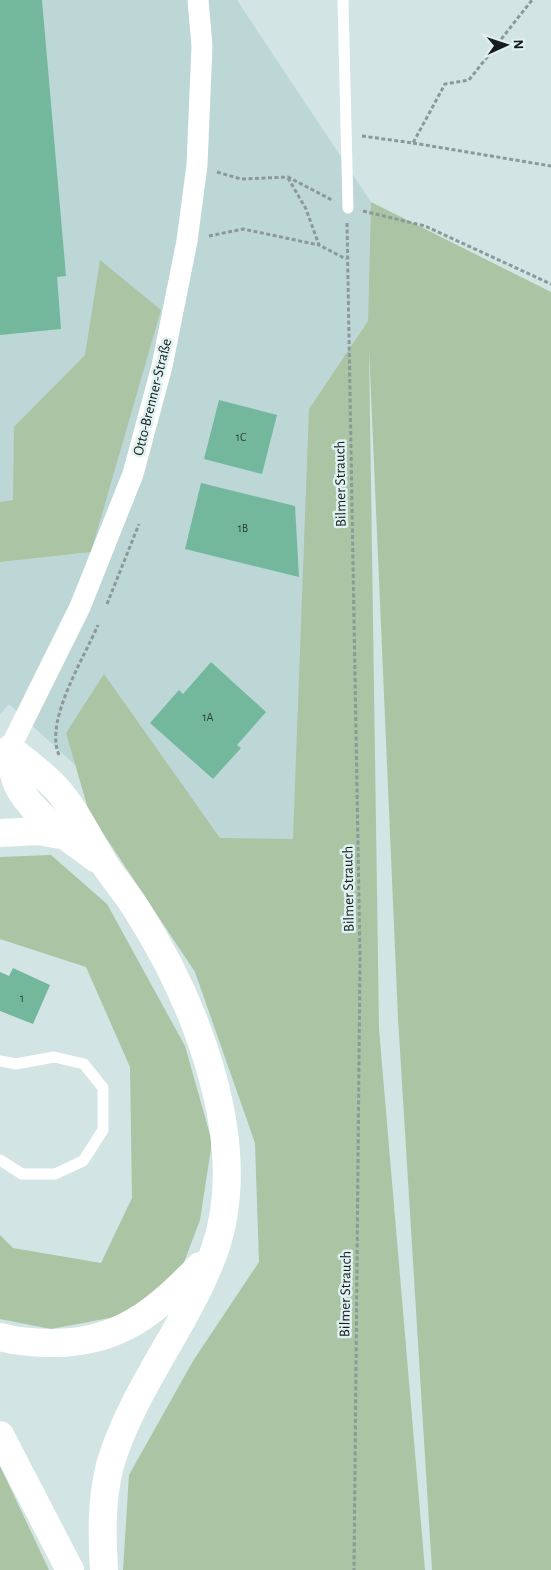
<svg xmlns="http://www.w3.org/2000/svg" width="551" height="1570" font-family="'Alegreya Sans',sans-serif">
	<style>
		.built { fill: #bdd7d7 }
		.green { fill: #aac4a4 }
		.building { fill: #73b89d }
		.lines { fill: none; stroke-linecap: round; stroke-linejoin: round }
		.path { stroke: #8c9999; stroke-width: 3; stroke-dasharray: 4 2.5; stroke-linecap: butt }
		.service { stroke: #fff; stroke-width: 11 }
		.minor { stroke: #fff; stroke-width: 21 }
		.trunk { stroke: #fff; stroke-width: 28 }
		.labels { text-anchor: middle; stroke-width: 5; stroke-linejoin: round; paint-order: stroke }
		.number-label { font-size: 12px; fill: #2d433c }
		.street-label { font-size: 15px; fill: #161c1c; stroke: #dff1f0 }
	</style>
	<rect width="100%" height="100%" fill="#d2e4e3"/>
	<path class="built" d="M 0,0 L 237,0 L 371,202 L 368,321 L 312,889 L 209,889 L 9,704 L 0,714 Z"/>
	<g class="green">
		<path d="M 371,202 L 551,292 L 551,1570 L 432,1570 L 398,1018 L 369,348 L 379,1029 L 425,1570 L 123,1570 L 129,1475 L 193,1361 L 259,1262 L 255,1143 L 195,972 L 89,812 L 66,733 L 104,674 L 220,838 L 293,839 L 309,409 L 368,321 Z"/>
		<path d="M 100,260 L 161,310 L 91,552 L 0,562 L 0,502 L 13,500 L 14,427 L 85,355 Z"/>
		<path d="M 51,855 L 107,904 L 185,1046 L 212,1142 L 200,1220 L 180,1273 L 125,1315 L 51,1329 L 0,1319 L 0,1235 L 13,1248 L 101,1263 L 132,1198 L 130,1067 L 86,967 L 0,939 L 0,857 Z"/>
		<path d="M 0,1466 L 49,1570 L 0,1570 Z"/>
	</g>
	<g class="building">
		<path d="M 0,0 L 42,0 L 66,276 L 57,277 L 61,329 L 0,335 Z"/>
		<path d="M 219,400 L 277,415 L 262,474 L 204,459 Z"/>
		<path d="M 201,483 L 295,506 L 299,577 L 185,549 Z"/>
		<path d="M 211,662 L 266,712 L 237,745 L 241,748 L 213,779 L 150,723 L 179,690 L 183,694 Z"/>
		<path d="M 13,968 L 50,985 L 33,1024 L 0,1011 L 0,972 L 9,976 Z"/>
	</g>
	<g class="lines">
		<g class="path">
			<path d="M 362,136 L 413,143 L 445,84 L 469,80 L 532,0"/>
			<path d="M 413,143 L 551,166"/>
			<path d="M 217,172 L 241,179 L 288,177 L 332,200"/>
			<path d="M 288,178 L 306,209 L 319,245 L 346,259"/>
			<path d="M 363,211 L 425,226 L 551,284"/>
			<path d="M 347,223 L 360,958 L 354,1570"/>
			<path d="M 209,236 L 243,229 L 319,245"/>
			<path d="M 107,604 L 139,524"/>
			<path d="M 59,755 C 44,721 84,658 98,625"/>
		</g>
		<g class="service">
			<path d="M 343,0 L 348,208"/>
			<path d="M 0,1061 L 16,1064 L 54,1057 L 84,1064 L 103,1088 L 103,1130 L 83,1161 L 55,1174 L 22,1174 L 0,1160"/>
		</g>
		<path class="minor" d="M 3,762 L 80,607 L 133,474 L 162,366 L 187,241 L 197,165 L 202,46 L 198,0"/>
		<g class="trunk">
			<path d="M 10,749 C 25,761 42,773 56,788 C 76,810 89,839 105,865 C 115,880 127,894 137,910 C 195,1001 253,1144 214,1252 C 187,1326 133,1388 110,1465 C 101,1500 102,1535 104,1570"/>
			<path d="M 10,749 C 12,763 13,779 21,791 C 35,816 74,842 97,859"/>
			<path d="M 0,833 L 38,831 L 66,836"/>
			<path d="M 0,1337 C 17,1342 35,1343 53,1343 C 120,1343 156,1311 200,1266"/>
			<path d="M 0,1435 L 70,1570"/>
		</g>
	</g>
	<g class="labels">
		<g class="number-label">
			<text x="241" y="441">1C</text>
			<text x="243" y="532">1B</text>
			<text x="208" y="721">1A</text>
			<text x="22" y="1002">1</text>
		</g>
		<g class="street-label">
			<text transform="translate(152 397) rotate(-76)" y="5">Otto-Brenner-Straße</text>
			<text transform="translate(340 484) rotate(-91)" y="5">Bilmer Strauch</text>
			<text transform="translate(348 889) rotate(-91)" y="5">Bilmer Strauch</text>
			<text transform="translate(345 1294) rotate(-89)" y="5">Bilmer Strauch</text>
		</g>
	</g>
	<g transform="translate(506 45) rotate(87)" stroke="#dff1f0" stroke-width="4" paint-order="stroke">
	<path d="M0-4L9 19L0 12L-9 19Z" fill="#161c1c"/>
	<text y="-8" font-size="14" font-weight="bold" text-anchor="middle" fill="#161c1c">N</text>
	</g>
</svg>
